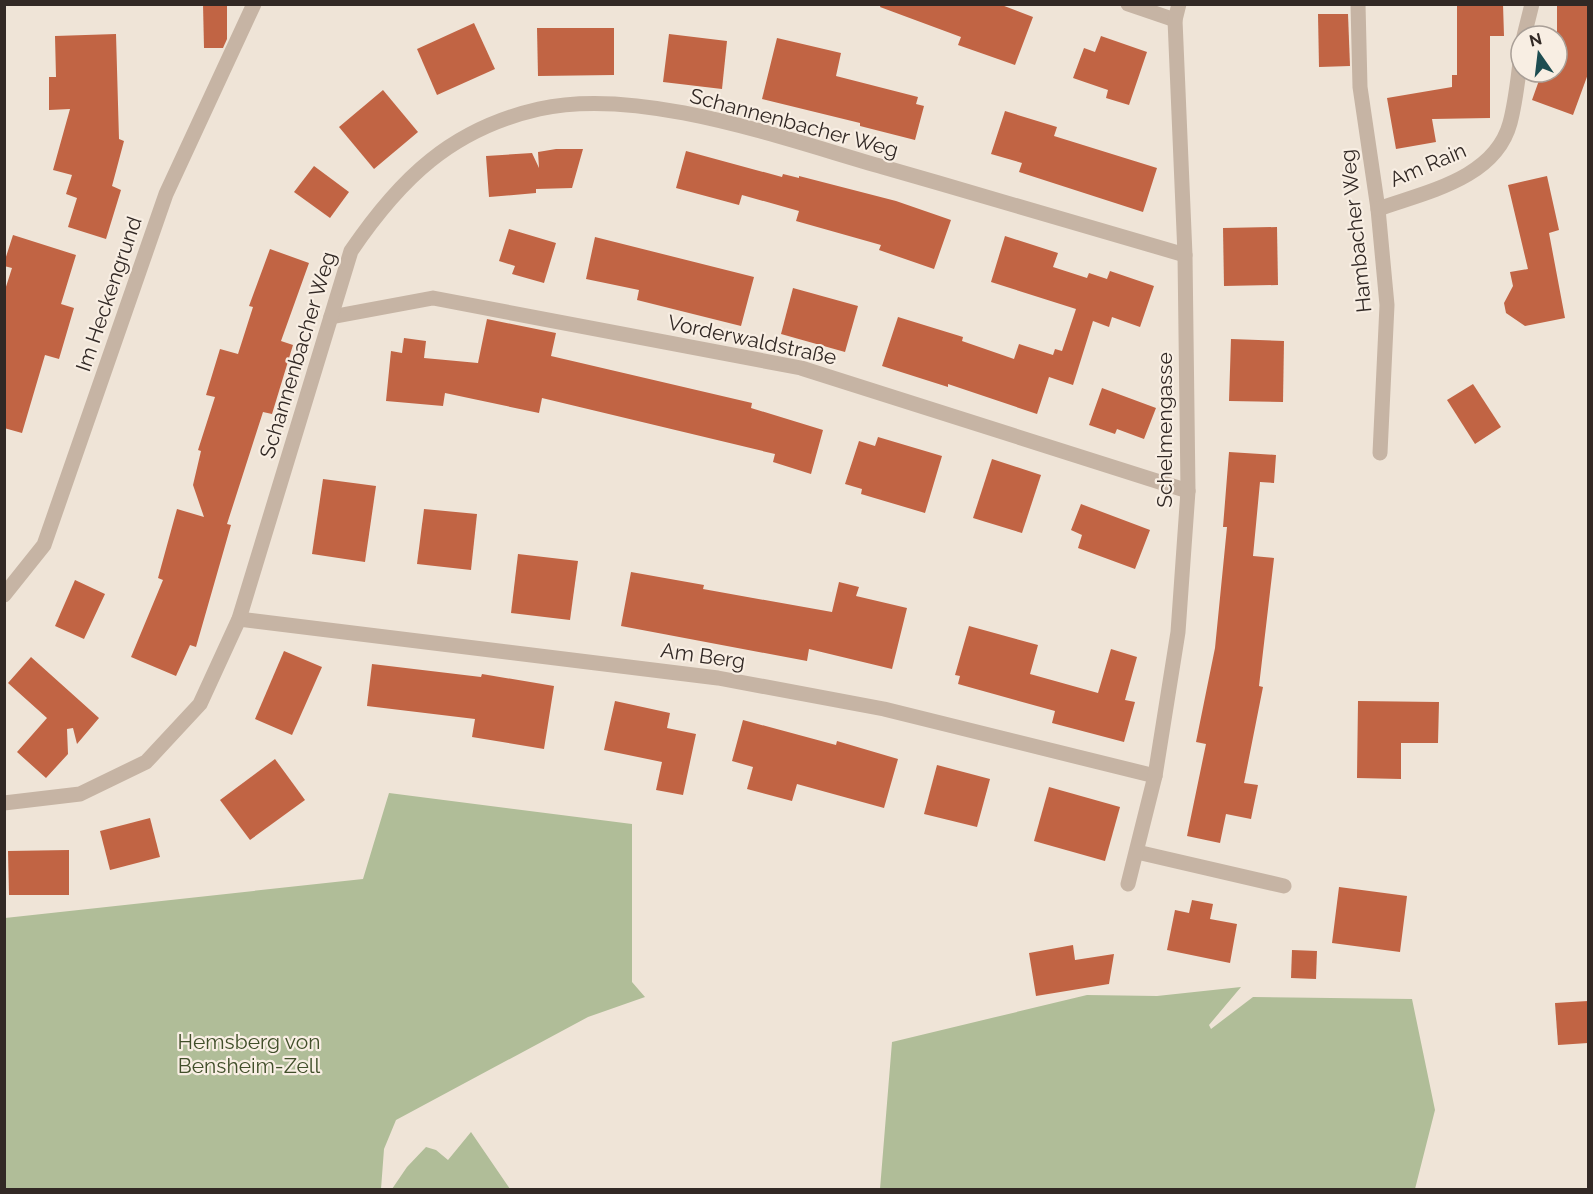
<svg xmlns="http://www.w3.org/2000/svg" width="1593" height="1194" font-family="Raleway,sans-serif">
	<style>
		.green { fill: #b0bd98 }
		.building { fill: #c16444 }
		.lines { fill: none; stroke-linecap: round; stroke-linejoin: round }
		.street { stroke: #c6b4a4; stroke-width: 15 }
		.labels { text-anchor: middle; stroke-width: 4.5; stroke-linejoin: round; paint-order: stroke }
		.street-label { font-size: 21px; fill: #322925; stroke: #f8eee3 }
		.park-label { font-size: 21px; fill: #414f2a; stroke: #f8eee3 }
	</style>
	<rect width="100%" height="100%" fill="#efe4d7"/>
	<g class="green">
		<path d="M 389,793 L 632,824 L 632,982 L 645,997 L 588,1017 L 396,1120 L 384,1149 L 381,1189 L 5,1189 L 5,918 L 363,879 Z"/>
		<path d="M 1241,987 L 1209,1025 L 1211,1029 L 1253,997 L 1412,999 L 1435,1110 L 1415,1189 L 880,1189 L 892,1042 L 1087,995 L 1157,996 Z"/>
		<path d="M 471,1132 L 510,1189 L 392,1189 L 407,1167 L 426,1147 L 436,1150 L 448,1160 Z"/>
	</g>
	<g class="building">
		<path d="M 203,4 L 227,4 L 227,39 L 223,48 L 204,48 Z"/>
		<path d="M 881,4 L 999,4 L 1033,17 L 1015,65 L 958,45 L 961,37 L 880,7 Z"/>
		<path d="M 1457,4 L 1503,4 L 1504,36 L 1490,36 L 1490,118 L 1432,119 L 1436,142 L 1396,149 L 1387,98 L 1452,87 L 1452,75 L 1457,75 Z"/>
		<path d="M 1557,4 L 1588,4 L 1588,74 L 1573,115 L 1532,100 L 1542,72 L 1557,72 Z"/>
		<path d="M 1318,14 L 1348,14 L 1350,66 L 1319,67 Z"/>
		<path d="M 474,23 L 495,69 L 437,95 L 417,49 Z"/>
		<path d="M 537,28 L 614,28 L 614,75 L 538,76 Z"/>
		<path d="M 116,34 L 119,139 L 124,141 L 112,186 L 121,190 L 106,239 L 68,227 L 77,198 L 66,194 L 72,175 L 53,170 L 70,109 L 49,110 L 49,77 L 56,77 L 55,36 Z"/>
		<path d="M 669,34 L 727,41 L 722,89 L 663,82 Z"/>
		<path d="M 1101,36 L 1147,52 L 1129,105 L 1106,98 L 1108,90 L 1073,78 L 1084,48 L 1095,52 Z"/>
		<path d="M 777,38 L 841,53 L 836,76 L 918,97 L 916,104 L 924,106 L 915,140 L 860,126 L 860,123 L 762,99 Z"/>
		<path d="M 383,90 L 418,132 L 374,169 L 339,127 Z"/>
		<path d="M 1005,111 L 1057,127 L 1054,136 L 1157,168 L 1143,212 L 1019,172 L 1022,163 L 991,154 Z"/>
		<path d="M 556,149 L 583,149 L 572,188 L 536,189 L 536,193 L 489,197 L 486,156 L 532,153 L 539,168 L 538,152 Z"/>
		<path d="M 686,151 L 782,177 L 783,174 L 799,178 L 799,176 L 896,201 L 951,220 L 934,269 L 879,250 L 881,245 L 796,221 L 799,211 L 742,195 L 739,205 L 676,188 Z"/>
		<path d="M 314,166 L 349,192 L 330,218 L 294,192 Z"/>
		<path d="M 1547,176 L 1559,230 L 1549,233 L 1565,318 L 1525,326 L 1506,313 L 1504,303 L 1513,286 L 1510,272 L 1528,269 L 1508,185 Z"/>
		<path d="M 1277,227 L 1278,285 L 1224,286 L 1223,228 Z"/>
		<path d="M 509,229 L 556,243 L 544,283 L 512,274 L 515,266 L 499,261 Z"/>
		<path d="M 13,235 L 76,255 L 61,304 L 74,308 L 59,359 L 45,355 L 22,433 L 4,428 L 4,293 L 12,268 L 4,266 L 4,263 Z"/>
		<path d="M 1005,236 L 1058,253 L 1053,267 L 1087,278 L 1089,273 L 1107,279 L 1110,271 L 1154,286 L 1140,327 L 1112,317 L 1109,327 L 1093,321 L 1073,385 L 1049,377 L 1037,414 L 948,384 L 948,387 L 882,366 L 898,317 L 963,337 L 962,341 L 1014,359 L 1019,344 L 1053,355 L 1055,349 L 1062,351 L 1076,309 L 991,282 Z"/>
		<path d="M 595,237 L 754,277 L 741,326 L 637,300 L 639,290 L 586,279 Z"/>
		<path d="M 270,249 L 309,263 L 281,341 L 293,345 L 272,414 L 263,412 L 227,524 L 231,525 L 196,647 L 190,645 L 176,676 L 131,657 L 163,580 L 158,578 L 177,509 L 204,517 L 193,485 L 201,451 L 198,450 L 215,397 L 206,395 L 220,349 L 238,354 L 253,307 L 249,306 Z"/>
		<path d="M 793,288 L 858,306 L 845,352 L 781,334 Z"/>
		<path d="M 487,319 L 556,333 L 551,356 L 752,403 L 751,408 L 823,430 L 811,474 L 773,462 L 775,454 L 542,398 L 539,413 L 445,393 L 443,406 L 386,401 L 391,351 L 402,353 L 404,338 L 426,341 L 424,358 L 478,363 Z"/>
		<path d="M 1231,339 L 1284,341 L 1283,402 L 1229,401 Z"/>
		<path d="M 1473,384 L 1501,427 L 1475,444 L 1447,400 Z"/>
		<path d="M 1102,388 L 1156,408 L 1144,439 L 1117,429 L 1115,434 L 1089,425 Z"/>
		<path d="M 878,437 L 942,456 L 925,513 L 861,494 L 862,489 L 845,484 L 859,441 L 875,446 Z"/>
		<path d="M 1229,452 L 1276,455 L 1274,483 L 1260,482 L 1253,556 L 1274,558 L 1259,686 L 1263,687 L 1244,783 L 1258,785 L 1251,819 L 1226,814 L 1220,843 L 1187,836 L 1206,744 L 1196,742 L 1215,648 L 1227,527 L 1223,527 Z"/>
		<path d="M 992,459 L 1041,475 L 1022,533 L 973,518 Z"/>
		<path d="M 323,479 L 376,486 L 365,562 L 312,554 Z"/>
		<path d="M 1081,504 L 1150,530 L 1135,569 L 1078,548 L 1082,535 L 1071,530 Z"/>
		<path d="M 424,509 L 477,514 L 471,570 L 417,564 Z"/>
		<path d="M 518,554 L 578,561 L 570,620 L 511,613 Z"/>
		<path d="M 631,572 L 704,585 L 703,589 L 832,612 L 839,582 L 859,587 L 856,596 L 907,608 L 892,669 L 809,649 L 807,661 L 621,626 Z"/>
		<path d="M 75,580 L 105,594 L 84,639 L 55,626 Z"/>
		<path d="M 969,626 L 1038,645 L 1030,674 L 1098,693 L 1111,649 L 1137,657 L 1125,700 L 1135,702 L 1124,742 L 1052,723 L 1055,711 L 958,684 L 960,676 L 955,675 Z"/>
		<path d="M 284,651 L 322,667 L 292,735 L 255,719 Z"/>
		<path d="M 31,657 L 99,718 L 77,744 L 73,728 L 67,729 L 68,754 L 46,778 L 17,752 L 47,718 L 8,683 Z"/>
		<path d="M 372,664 L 481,677 L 482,674 L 554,686 L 544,749 L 472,737 L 475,719 L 367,706 Z"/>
		<path d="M 615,701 L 670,713 L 667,728 L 696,734 L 683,795 L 656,790 L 662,762 L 604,750 Z"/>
		<path d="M 1358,701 L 1439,702 L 1438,743 L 1401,743 L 1401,779 L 1357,778 Z"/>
		<path d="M 743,720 L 836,745 L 837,741 L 898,759 L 884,808 L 797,784 L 792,801 L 747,789 L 753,767 L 732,761 Z"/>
		<path d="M 275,759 L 305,800 L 250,840 L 220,800 Z"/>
		<path d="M 937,765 L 990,779 L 977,827 L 924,814 Z"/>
		<path d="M 1049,787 L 1120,807 L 1105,861 L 1034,841 Z"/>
		<path d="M 150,818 L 160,857 L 110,870 L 100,831 Z"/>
		<path d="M 69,850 L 69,895 L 9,895 L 8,851 Z"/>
		<path d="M 1339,887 L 1407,896 L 1400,952 L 1332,943 Z"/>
		<path d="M 1192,900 L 1213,904 L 1210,919 L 1237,924 L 1230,963 L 1167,950 L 1175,910 L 1189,913 Z"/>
		<path d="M 1073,945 L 1075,960 L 1114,954 L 1109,984 L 1036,996 L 1029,953 Z"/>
		<path d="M 1292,950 L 1317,951 L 1316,979 L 1291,978 Z"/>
		<path d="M 1588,1001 L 1588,1043 L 1558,1045 L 1555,1003 Z"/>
	</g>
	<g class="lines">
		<g class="street">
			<path d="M 1128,4 L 1175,20"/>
			<path d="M 1358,4 L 1360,87 L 1378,209 L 1387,305 L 1380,453"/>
			<path d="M 1524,36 L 1532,4"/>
			<path d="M 1378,209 C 1425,192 1495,179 1510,123 C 1516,101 1518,77 1521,55"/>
			<path d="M 331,317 L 433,298 L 801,368 L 1188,491"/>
			<path d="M 4,595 L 44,545 L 166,194 L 254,4"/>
			<path d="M 239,619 L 718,678 L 884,709 L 1155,776"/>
			<path d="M 4,803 L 80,794 L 146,762 L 200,704 L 239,619 L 351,251 C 400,179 451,129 539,109 C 641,86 784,139 883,167 C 984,196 1085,226 1185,255"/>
			<path d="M 1137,852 L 1284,886"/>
			<path d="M 1128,884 L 1155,776 L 1178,632 L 1188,491 L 1185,255 L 1175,20 L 1179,4"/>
		</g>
	</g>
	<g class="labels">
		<g class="street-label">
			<text transform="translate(794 123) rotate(15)" y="7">Schannenbacher Weg</text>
			<text transform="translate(1428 165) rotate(-23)" y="7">Am Rain</text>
			<text transform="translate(1356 231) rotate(-96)" y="7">Hambacher Weg</text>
			<text transform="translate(109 294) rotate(-71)" y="7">Im Heckengrund</text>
			<text transform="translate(752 340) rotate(12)" y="7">Vorderwaldstraße</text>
			<text transform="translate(298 355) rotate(-73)" y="7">Schannenbacher Weg</text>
			<text transform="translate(1165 430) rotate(-90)" y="7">Schelmengasse</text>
			<text transform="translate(703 656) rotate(8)" y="7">Am Berg</text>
		</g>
		<g class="park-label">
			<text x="249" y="1049">Hemsberg von<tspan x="249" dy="24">Bensheim-Zell</tspan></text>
		</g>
	</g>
	<rect width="1593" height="1194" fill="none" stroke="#322925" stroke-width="12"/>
	<g transform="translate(1539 54) rotate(346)"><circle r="28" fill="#f8eee3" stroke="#a99f97" stroke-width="1.5"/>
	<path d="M0-4.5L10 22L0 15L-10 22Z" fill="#1d4d51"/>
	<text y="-9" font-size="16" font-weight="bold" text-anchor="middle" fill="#322925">N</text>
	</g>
</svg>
